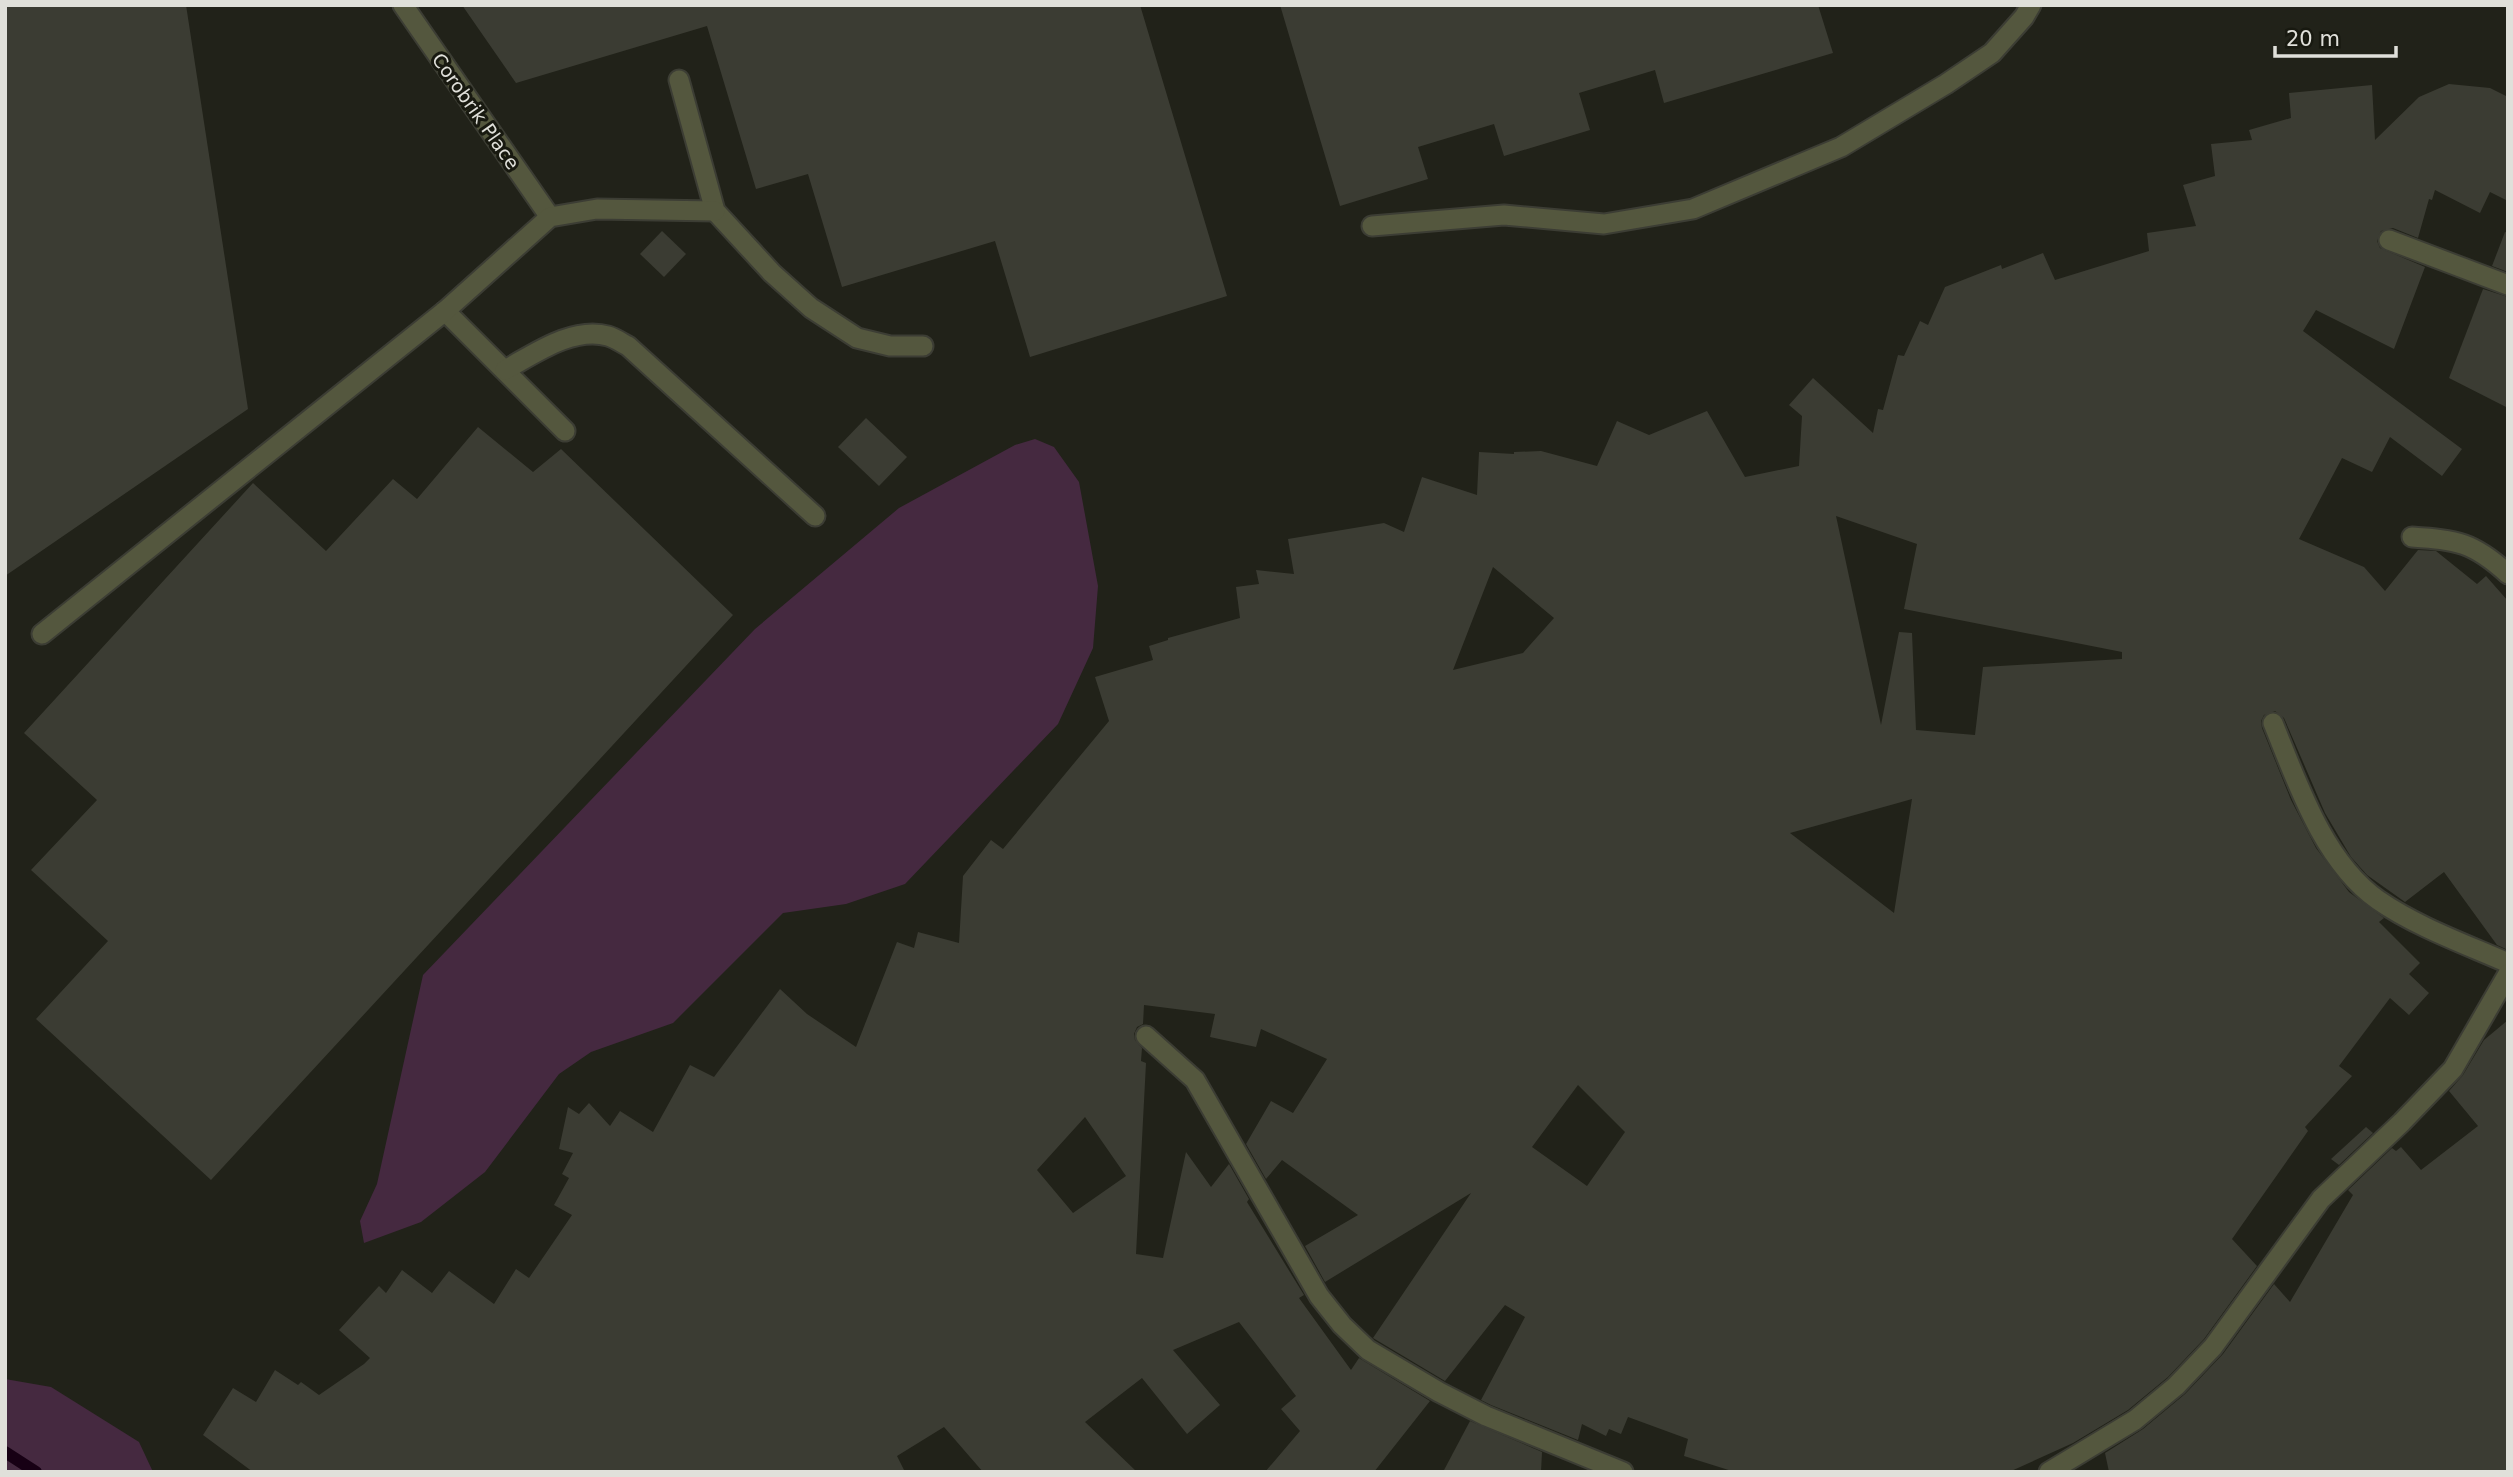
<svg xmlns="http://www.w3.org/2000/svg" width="2513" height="1477" font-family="'DejaVu Sans',sans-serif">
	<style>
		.green { fill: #452940 }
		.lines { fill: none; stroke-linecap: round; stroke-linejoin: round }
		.stream { stroke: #170014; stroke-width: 12 }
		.building { fill: #3b3c33; fill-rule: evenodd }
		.service-casing { stroke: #3c3d34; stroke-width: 23 }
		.minor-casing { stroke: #3c3d34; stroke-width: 23 }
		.service { stroke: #54573e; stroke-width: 19 }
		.minor { stroke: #54573e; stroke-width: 19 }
		.labels { text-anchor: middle; stroke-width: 6; stroke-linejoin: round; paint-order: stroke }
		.street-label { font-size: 19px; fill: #e0e0da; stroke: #181910 }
	</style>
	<rect width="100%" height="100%" fill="#212219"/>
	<g class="green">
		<path d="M 1035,439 L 1054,447 L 1079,482 L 1098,586 L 1093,648 L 1058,724 L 905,884 L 846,904 L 783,913 L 673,1023 L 591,1052 L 559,1074 L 485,1172 L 421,1222 L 364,1243 L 360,1221 L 377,1184 L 423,975 L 755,629 L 899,508 L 1015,445 Z"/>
		<path d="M 5,1379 L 51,1387 L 139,1442 L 153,1472 L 5,1472 Z"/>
	</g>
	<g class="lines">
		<path class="stream" d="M 5,1452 L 36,1472"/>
	</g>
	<g class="building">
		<path d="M 5,5 L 186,5 L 248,409 L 5,576 Z"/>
		<path d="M 462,5 L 1140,5 L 1227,296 L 1030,357 L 995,241 L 842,287 L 808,174 L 756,189 L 707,26 L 516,83 Z"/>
		<path d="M 1280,5 L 1818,5 L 1833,53 L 1664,103 L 1655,70 L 1579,93 L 1590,130 L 1504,156 L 1494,124 L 1418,147 L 1428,179 L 1340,206 Z"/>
		<path d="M 2449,84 L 2490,88 L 2508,97 L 2508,201 L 2490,192 L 2480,213 L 2435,190 L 2432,200 L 2429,199 L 2418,238 L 2393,228 L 2381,231 L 2377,241 L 2380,248 L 2425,267 L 2394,349 L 2316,310 L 2303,331 L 2462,449 L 2442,476 L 2390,437 L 2372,472 L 2342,458 L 2299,539 L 2364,567 L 2385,591 L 2418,550 L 2436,551 L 2477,584 L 2486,576 L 2508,601 L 2508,950 L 2497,945 L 2444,872 L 2405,902 L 2367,875 L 2351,857 L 2325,813 L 2284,718 L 2275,711 L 2264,715 L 2261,721 L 2262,728 L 2291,800 L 2316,848 L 2349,892 L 2384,918 L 2379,922 L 2420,963 L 2409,974 L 2429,993 L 2409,1015 L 2390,998 L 2339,1066 L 2352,1076 L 2305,1127 L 2308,1131 L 2232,1239 L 2257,1266 L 2204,1339 L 2168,1377 L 2128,1410 L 2073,1443 L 2009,1472 L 1735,1472 L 1684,1456 L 1688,1439 L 1628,1417 L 1621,1434 L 1609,1429 L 1606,1436 L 1582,1424 L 1578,1440 L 1491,1405 L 1481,1400 L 1525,1317 L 1505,1305 L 1445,1381 L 1373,1338 L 1471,1193 L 1325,1282 L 1305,1246 L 1358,1215 L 1282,1160 L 1266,1179 L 1246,1144 L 1271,1101 L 1293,1113 L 1327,1059 L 1261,1029 L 1256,1047 L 1210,1037 L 1215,1014 L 1144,1005 L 1143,1024 L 1137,1027 L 1134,1034 L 1135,1040 L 1142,1048 L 1141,1061 L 1146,1063 L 1136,1254 L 1163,1258 L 1186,1152 L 1211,1187 L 1229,1164 L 1249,1199 L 1247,1202 L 1304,1295 L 1299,1298 L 1351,1370 L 1359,1358 L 1430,1401 L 1374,1472 L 1265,1472 L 1300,1431 L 1281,1409 L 1296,1396 L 1239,1322 L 1173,1350 L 1220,1405 L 1187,1434 L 1142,1378 L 1085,1422 L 1137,1472 L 983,1472 L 944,1427 L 897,1456 L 905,1472 L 253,1472 L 203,1435 L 233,1388 L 256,1402 L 275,1370 L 298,1385 L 301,1382 L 319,1395 L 364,1364 L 370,1358 L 339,1330 L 379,1286 L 386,1293 L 402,1270 L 432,1293 L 449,1271 L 494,1304 L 516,1269 L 529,1278 L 572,1215 L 554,1205 L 569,1178 L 562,1174 L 573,1153 L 559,1149 L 568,1107 L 579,1114 L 589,1103 L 610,1126 L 620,1111 L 653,1132 L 690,1065 L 714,1077 L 780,989 L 807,1014 L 856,1047 L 897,942 L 914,948 L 918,932 L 959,943 L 963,876 L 991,840 L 1003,849 L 1109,721 L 1095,677 L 1153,660 L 1149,646 L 1168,640 L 1168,638 L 1240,618 L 1236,587 L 1259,584 L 1256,570 L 1294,574 L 1288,539 L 1384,523 L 1404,532 L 1422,477 L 1477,495 L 1479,452 L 1514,454 L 1514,452 L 1541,451 L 1597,466 L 1617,421 L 1649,435 L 1707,411 L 1745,477 L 1799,466 L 1802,416 L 1789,405 L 1813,378 L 1873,433 L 1878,409 L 1883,410 L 1898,355 L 1904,356 L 1920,321 L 1928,325 L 1945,287 L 2001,265 L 2002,269 L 2043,253 L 2055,280 L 2149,251 L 2147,233 L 2196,226 L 2183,185 L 2215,176 L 2211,144 L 2252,140 L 2249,130 L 2291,118 L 2289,93 L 2372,85 L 2375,140 L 2419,97 ZM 1836,516 L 1917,544 L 1904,609 L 2122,652 L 2122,659 L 1983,667 L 1975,735 L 1916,730 L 1912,633 L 1899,632 L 1881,725 ZM 1493,567 L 1554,618 L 1523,653 L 1453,670 ZM 1912,799 L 1894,913 L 1790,833 L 1898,803 ZM 1578,1085 L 1625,1132 L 1587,1186 L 1532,1147 ZM 1085,1117 L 1126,1176 L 1073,1213 L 1037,1170 Z"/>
		<path d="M 662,231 L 686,254 L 664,277 L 640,254 Z"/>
		<path d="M 2505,232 L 2508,233 L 2508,272 L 2492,266 Z"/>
		<path d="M 2483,289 L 2508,297 L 2508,408 L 2449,378 Z"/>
		<path d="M 866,418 L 907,457 L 879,486 L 838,447 Z"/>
		<path d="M 478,427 L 533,472 L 561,449 L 733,615 L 211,1180 L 36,1019 L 108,941 L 31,870 L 97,800 L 24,733 L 253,483 L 326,551 L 393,479 L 417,499 Z"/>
		<path d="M 2508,1020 L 2508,1472 L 2109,1472 L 2105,1453 L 2143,1429 L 2185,1394 L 2223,1354 L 2274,1284 L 2290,1302 L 2353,1195 L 2348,1190 L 2392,1148 L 2396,1151 L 2401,1147 L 2421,1170 L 2478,1126 L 2449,1091 L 2463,1075 L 2484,1040 Z"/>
		<path d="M 2366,1127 L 2373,1133 L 2339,1165 L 2331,1159 Z"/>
		<path d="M 1470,1421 L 1542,1452 L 1541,1472 L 1443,1472 Z"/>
	</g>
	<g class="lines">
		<g class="service-casing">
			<g id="service">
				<path d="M 403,5 L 550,217"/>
				<path d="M 679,80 L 715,211 L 772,273 L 811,308 L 857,338 L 890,346 L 923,346"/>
				<path d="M 1372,226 L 1504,215 L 1604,224 L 1693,209 L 1841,147 L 1946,84 L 1992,53 L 2024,17 L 2031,5"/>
				<path d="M 445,311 L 565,431"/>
				<path d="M 505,370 C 534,354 573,326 608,336 C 615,338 622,343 628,346 L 815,516"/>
				<path d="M 42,634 L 445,311 L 550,217 L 597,209 L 715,211"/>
			</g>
		</g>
		<g class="minor-casing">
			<g id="minor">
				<path d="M 2389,240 L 2508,285"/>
				<path d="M 2412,537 C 2457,540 2473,542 2508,574"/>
				<path d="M 2273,723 C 2297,782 2323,861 2378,900 C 2417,927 2465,944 2508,963"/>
				<path d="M 1146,1036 L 1195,1080 L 1319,1296 L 1342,1325 L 1368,1350 L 1439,1392 L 1486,1416 L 1623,1472"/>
				<path d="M 2049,1472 L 2135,1420 L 2176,1386 L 2213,1347 L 2321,1199 L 2402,1122 L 2453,1069 L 2508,974"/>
			</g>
		</g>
		<use href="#service" class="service"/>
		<use href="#minor" class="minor"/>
	</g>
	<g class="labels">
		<g class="street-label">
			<text transform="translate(476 111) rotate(55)" y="7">Corobrik Place</text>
		</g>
	</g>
	<rect width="2513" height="1477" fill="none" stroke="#e0e0da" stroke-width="14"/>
	<path d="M2275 46v10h121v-10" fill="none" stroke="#e0e0da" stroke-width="3.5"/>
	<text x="2286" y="46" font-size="21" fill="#e0e0da" stroke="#181910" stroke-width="5" paint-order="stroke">20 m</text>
</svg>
